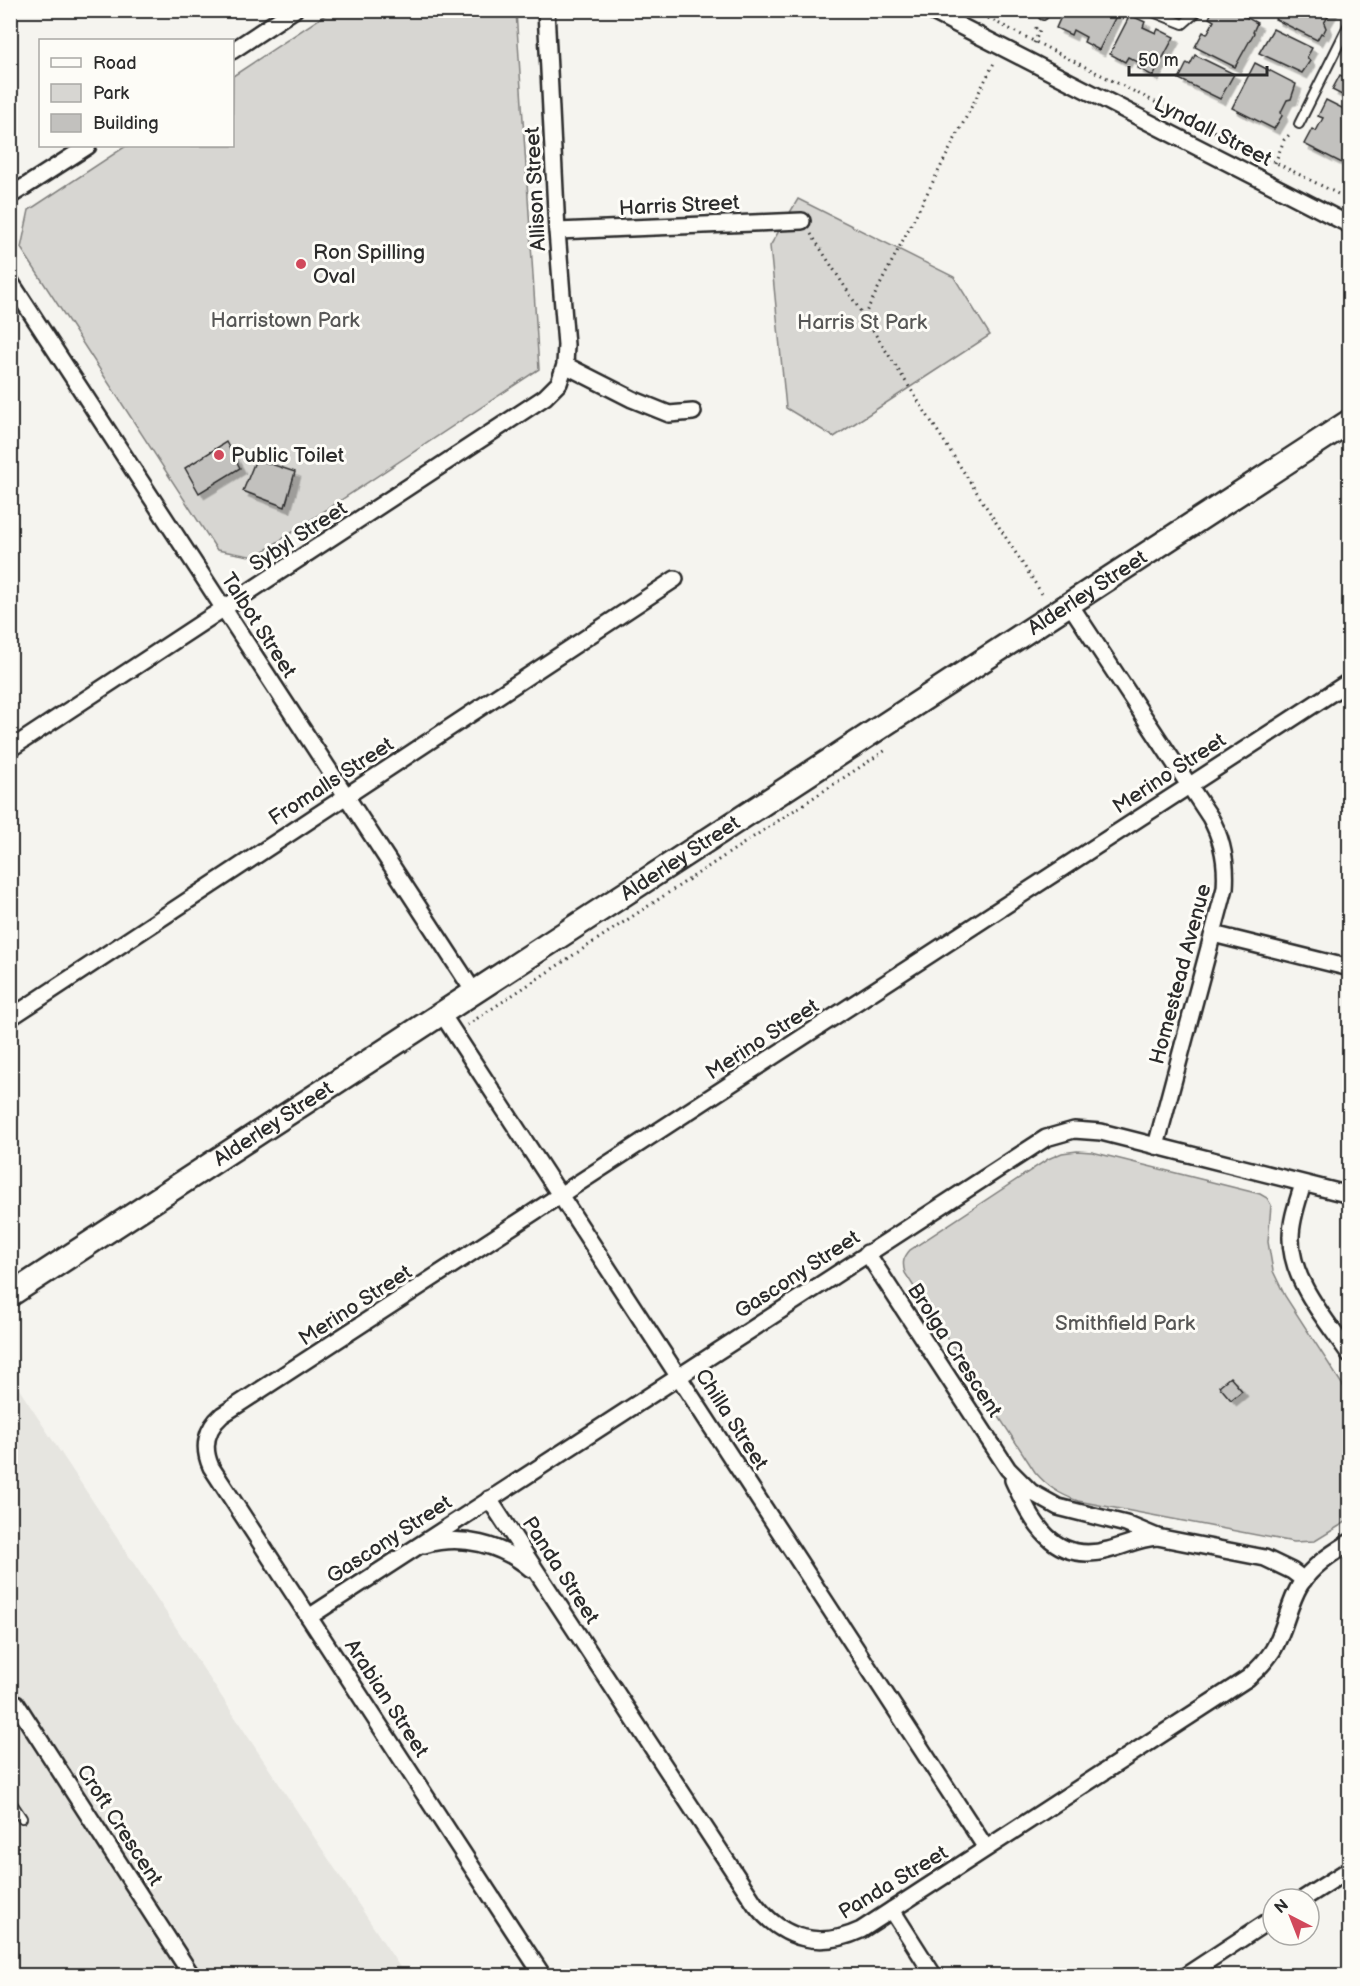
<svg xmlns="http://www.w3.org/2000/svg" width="1360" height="1986" font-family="'Balsamiq Sans',sans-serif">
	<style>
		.built { fill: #e6e5e0 }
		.green { fill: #d7d6d2; stroke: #81807e; stroke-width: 1.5 }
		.building { fill: #c2c1be; stroke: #2b2b2b; stroke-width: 1.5; filter: url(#shadow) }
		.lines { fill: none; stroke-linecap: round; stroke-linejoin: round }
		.lane-casing { stroke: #2b2b2b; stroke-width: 12 }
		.street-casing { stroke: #2b2b2b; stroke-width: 20 }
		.secondary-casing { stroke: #2b2b2b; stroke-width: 27 }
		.path { stroke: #2b2b2b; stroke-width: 3; stroke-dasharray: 1.5 4.5; stroke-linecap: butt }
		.lane { stroke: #fdfcf7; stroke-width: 8 }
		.street { stroke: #fdfcf7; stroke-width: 15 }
		.secondary { stroke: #fdfcf7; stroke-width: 22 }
		.poi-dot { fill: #d1495b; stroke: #fdfcf7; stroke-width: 2 }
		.labels { text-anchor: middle; stroke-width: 6; stroke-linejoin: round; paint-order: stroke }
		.street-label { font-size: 21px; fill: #2b2b2b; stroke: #fdfcf7 }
		.poi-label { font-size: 21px; fill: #2b2b2b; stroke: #fdfcf7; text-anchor: start }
		.park-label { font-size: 21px; fill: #565655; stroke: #fdfcf7 }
	</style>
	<defs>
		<filter id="shadow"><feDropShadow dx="5.5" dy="5.5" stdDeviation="0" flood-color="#0004"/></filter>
	</defs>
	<rect width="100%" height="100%" fill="#f5f4ef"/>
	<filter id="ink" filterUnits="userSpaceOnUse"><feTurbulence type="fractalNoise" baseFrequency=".0167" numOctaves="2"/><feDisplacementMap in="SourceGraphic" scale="12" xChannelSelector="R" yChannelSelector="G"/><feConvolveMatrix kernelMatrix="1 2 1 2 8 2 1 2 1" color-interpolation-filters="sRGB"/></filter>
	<g filter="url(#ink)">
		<path class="built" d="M 11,1377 L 405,1975 L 11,1975 Z"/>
		<g class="green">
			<path d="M 331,11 L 516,11 L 539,369 L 255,557 L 217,550 L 21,248 L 29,210 L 126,146 L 232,146 L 233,76 Z"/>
			<path d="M 798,199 L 954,277 L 990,335 L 834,437 L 786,408 L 770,246 Z"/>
			<path d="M 1077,1151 L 1092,1152 L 1260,1194 L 1267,1198 L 1271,1205 L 1268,1242 L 1273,1271 L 1285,1296 L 1349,1395 L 1349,1520 L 1315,1541 L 1294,1542 L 1078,1501 C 1059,1494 1048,1487 1035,1472 L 905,1273 C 902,1263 903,1258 910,1250 L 1048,1159 L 1062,1153 Z"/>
		</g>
		<g class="building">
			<path d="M 1064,10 L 1119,10 L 1099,50 L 1084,42 L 1086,37 L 1073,30 L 1071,35 L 1056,28 Z"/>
			<path d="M 1167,10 L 1183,10 L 1180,16 Z"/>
			<path d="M 1213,10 L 1233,10 L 1257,23 L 1253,32 L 1254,33 L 1235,67 L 1195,47 L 1203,32 L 1207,34 L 1214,21 L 1209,18 Z"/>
			<path d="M 1280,10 L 1332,10 L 1324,23 L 1326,28 L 1323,34 L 1321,33 L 1317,40 L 1275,19 Z"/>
			<path d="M 1130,15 L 1145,22 L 1143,27 L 1156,33 L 1158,29 L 1174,37 L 1153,76 L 1138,68 L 1140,63 L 1128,57 L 1125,62 L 1110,54 Z"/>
			<path d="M 1273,29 L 1312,48 L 1307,57 L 1310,61 L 1302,73 L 1259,53 Z"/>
			<path d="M 1195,55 L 1234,74 L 1220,99 L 1179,79 L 1187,63 L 1190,65 Z"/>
			<path d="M 1255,63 L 1296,84 L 1291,99 L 1287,100 L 1281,112 L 1282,116 L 1274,129 L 1232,108 Z"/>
			<path d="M 1350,67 L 1350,99 L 1332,90 L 1340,75 L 1344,77 Z"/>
			<path d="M 1326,100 L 1350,112 L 1350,156 L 1344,164 L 1304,144 L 1312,129 L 1316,131 L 1323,118 L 1318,116 Z"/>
			<path d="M 226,442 L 240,468 L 199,493 L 185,468 Z"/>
			<path d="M 256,459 L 295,472 L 285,507 L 243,491 Z"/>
			<path d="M 1230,1377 L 1242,1391 L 1231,1400 L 1219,1386 Z"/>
		</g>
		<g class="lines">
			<g class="lane-casing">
				<g id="lane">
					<path d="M 1148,10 L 1183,24 L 1199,10"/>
					<path d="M 1043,15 L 1045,10"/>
					<path d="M 1299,124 L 1350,22"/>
					<path d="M 10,1800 L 22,1818"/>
				</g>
			</g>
			<g class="street-casing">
				<g id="street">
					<path d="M 929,10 L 1350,225"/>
					<path d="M 232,51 L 294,10"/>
					<path d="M 10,196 L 88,146"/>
					<path d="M 557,231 L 802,221"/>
					<path d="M 10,281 L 474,992"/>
					<path d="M 565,365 L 632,399 L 669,414 L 693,412"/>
					<path d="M 1069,603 L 1210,817 C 1223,840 1227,862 1225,888 L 1156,1146"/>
					<path d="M 10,749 L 545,397 L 559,383 L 565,365 L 566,345 L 557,231 L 546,10"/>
					<path d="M 1213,934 L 1350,968"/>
					<path d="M 442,1014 L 986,1848"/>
					<path d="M 10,1018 L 675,579"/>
					<path d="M 1303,1184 C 1298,1201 1291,1219 1291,1237 C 1290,1280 1327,1321 1350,1355"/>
					<path d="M 867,1253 L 1008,1469 L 1031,1492 L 1058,1507 L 1126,1524 L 1157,1537 L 1265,1558 L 1292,1571 L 1304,1580"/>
					<path d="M 1013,1480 C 1032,1521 1052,1565 1108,1550 C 1125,1546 1139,1538 1157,1537"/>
					<path d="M 489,1499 L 755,1904 C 783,1940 820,1949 861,1930 L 1248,1678 C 1257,1670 1266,1661 1273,1650 C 1285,1630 1288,1605 1300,1585 C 1313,1565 1331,1554 1350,1542"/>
					<path d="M 424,1545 C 461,1534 501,1544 531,1569"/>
					<path d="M 309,1617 L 1046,1138 L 1074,1130 L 1101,1132 L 1350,1195"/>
					<path d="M 10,1700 L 16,1703 L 192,1976"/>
					<path d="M 1303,1899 L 1350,1869"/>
					<path d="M 892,1910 L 934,1976"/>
					<path d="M 543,1976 L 211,1467 C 202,1447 206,1429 222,1415 L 1350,681"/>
					<path d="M 1185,1976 L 1273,1918"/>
				</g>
			</g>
			<g class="secondary-casing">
				<g id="secondary">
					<path id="s1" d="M 10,1295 L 1350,421"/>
				</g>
			</g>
			<g class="path">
				<path d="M 972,10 L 1350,200"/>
				<path d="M 1034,43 L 1040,30 L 1036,28 L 1038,24"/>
				<path d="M 1275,163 L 1284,140 L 1292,132"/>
				<path d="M 811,234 L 1044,597"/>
				<path d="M 864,316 L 994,63"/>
				<path d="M 467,1025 L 886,750"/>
			</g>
			<use href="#lane" class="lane"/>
			<use href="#street" class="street"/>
			<use href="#secondary" class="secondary"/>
		</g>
	</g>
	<g class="poi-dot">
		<circle cx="301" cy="264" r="6"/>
		<circle cx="219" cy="455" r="6"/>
	</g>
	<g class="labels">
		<g class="street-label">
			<text transform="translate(1213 131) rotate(27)" y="7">Lyndall Street</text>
			<text transform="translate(535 189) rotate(-93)" y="7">Allison Street</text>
			<text transform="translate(679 205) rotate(-3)" y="7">Harris Street</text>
			<text transform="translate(298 536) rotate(-33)" y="7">Sybyl Street</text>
			<text dy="7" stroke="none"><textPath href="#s1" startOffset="1286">Alderley Street</textPath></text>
			<text transform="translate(259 625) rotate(57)" y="7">Talbot Street</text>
			<text transform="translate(1169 773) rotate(-33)" y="7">Merino Street</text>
			<text transform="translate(331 781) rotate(-33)" y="7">Fromalls Street</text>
			<text dy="7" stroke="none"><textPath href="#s1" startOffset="800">Alderley Street</textPath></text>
			<text transform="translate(1180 974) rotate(-75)" y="7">Homestead Avenue</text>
			<text transform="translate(762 1039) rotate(-33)" y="7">Merino Street</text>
			<text dy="7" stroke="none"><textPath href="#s1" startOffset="314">Alderley Street</textPath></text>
			<text transform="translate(797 1274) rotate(-33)" y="7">Gascony Street</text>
			<text transform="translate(355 1305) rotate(-33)" y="7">Merino Street</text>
			<text transform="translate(955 1350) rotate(57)" y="7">Brolga Crescent</text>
			<text transform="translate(732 1419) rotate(57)" y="7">Chilla Street</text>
			<text transform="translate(389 1539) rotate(-33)" y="7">Gascony Street</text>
			<text transform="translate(561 1570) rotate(57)" y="7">Panda Street</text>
			<text transform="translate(387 1698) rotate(57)" y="7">Arabian Street</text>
			<text transform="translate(120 1825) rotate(57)" y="7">Croft Crescent</text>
			<text transform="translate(893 1882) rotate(-31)" y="7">Panda Street</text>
		</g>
		<g class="poi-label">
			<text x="313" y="259">Ron Spilling<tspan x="313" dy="24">Oval</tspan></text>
			<text x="231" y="462">Public Toilet</text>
		</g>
		<g class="park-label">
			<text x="285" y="327">Harristown Park</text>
			<text x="862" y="329">Harris St Park</text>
			<text x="1125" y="1330">Smithfield Park</text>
		</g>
	</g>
	<rect width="1360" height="1986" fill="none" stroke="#fdfcf7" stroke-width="36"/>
	<rect x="18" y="18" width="1324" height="1950" fill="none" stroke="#2b2b2b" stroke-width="2" filter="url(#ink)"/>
	<rect x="39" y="39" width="195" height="108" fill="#fdfcf7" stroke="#a9a8a5" stroke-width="1.5"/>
	<rect x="51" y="58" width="30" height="9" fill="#fdfcf7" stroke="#a9a8a5" stroke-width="1.5"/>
	<text x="93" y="69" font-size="18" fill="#2b2b2b">Road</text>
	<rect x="51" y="84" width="30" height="18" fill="#d7d6d2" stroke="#a9a8a5" stroke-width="1.5"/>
	<text x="93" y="99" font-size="18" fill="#2b2b2b">Park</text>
	<rect x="51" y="114" width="30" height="18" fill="#c2c1be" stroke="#a9a8a5" stroke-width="1.5"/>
	<text x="93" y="129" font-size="18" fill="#2b2b2b">Building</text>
	<g transform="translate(1291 1917) rotate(318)"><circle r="28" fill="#fdfcf7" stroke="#a9a8a5" stroke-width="1.5"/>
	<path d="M0-4.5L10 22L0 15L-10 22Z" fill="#d1495b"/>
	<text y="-9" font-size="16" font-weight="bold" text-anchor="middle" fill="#2b2b2b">N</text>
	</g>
	<path d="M1129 66v9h138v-9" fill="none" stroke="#2b2b2b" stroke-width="3"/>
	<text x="1138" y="66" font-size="18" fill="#2b2b2b" stroke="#fdfcf7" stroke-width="4.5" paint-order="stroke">50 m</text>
</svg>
